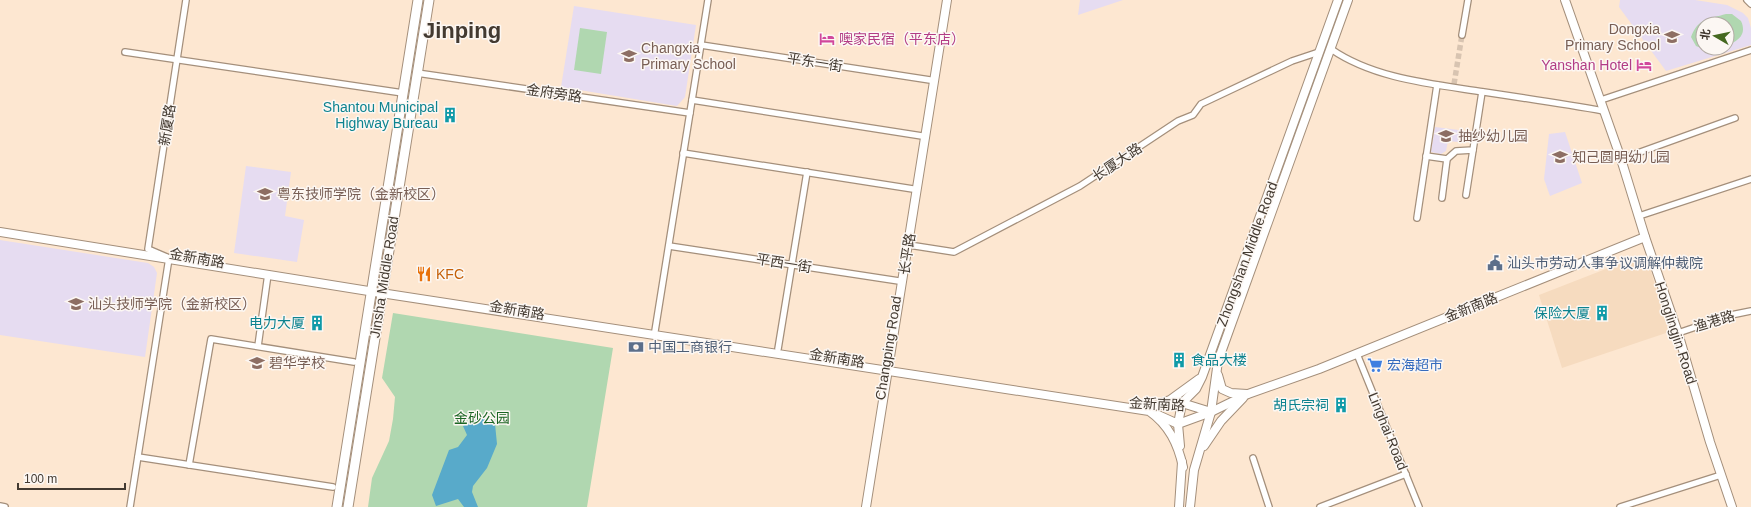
<svg xmlns="http://www.w3.org/2000/svg" width="1751" height="507" font-family="Arial,'Noto Sans SC',sans-serif">
	<style>
		.built { fill: #f6dbbf }
		.education { fill: #e6dcf1; fill-rule: evenodd }
		.green { fill: #b0d7b0 }
		.water { fill: #58aaca }
		.lines { fill: none; stroke-linecap: round; stroke-linejoin: round }
		.street-tunnel { stroke: #d8c4b1; stroke-width: 5.5; stroke-dasharray: 5.5 3; stroke-linecap: butt }
		.street-casing { stroke: #a48f7b; stroke-width: 8 }
		.secondary-casing { stroke: #a48f7b; stroke-width: 10 }
		.primary-casing { stroke: #a48f7b; stroke-width: 11 }
		.street { stroke: #fff; stroke-width: 5.5 }
		.secondary { stroke: #fff; stroke-width: 8 }
		.primary { stroke: #fff; stroke-width: 9 }
		.labels { text-anchor: middle; stroke-width: 3; stroke-linejoin: round; paint-order: stroke }
		.education-label { font-size: 14px; fill: #785e54; stroke: #fcf7f3; text-anchor: start }
		.hotel-label { font-size: 14px; fill: #b23c85; stroke: #fcf7f3; text-anchor: start }
		.street-label { font-size: 14px; fill: #433a31; stroke: #fcf7f3 }
		.culture-label { font-size: 14px; fill: #0d838f; stroke: #fcf7f3; text-anchor: end }
		.service-label { font-size: 14px; fill: #4e5e75; stroke: #fcf7f3; text-anchor: start }
		.food-label { font-size: 14px; fill: #c56008; stroke: #fcf7f3; text-anchor: start }
		.shop-label { font-size: 14px; fill: #366cbe; stroke: #fcf7f3; text-anchor: start }
		.park-label { font-size: 14px; fill: #1c6624; stroke: #fcf7f3 }
		.town-label { font-size: 22px; font-weight: bold; fill: #433a31; stroke: #fcf7f3 }
	</style>
	<rect width="100%" height="100%" fill="#fde7d1"/>
	<path class="built" d="M 1634,258 L 1640,259 L 1650,268 L 1669,332 L 1562,368 L 1539,295 Z"/>
	<g class="education">
		<path d="M 1080,0 L 1123,0 L 1078,15 Z"/>
		<path d="M 1620,0 L 1695,0 L 1727,5 L 1743,13 L 1748,18 L 1751,28 L 1751,45 L 1666,71 L 1619,7 ZM 1703,24 L 1727,24 L 1727,48 L 1703,48 Z"/>
		<path d="M 574,6 L 696,25 L 685,97 L 677,106 L 561,87 Z"/>
		<path d="M 1435,127 L 1459,130 L 1458,142 L 1448,141 L 1446,151 L 1441,154 L 1431,152 Z"/>
		<path d="M 1565,132 L 1582,183 L 1550,196 L 1544,179 L 1549,134 Z"/>
		<path d="M 246,166 L 291,172 L 285,216 L 304,220 L 297,262 L 234,253 Z"/>
		<path d="M 0,240 L 148,263 L 154,267 L 157,273 L 145,357 L 0,335 Z"/>
	</g>
	<g class="green">
		<path d="M 1726,14 L 1732,14 L 1741,21 C 1747,34 1739,41 1727,45 L 1727,24 L 1703,24 L 1703,48 L 1718,48 L 1709,51 L 1696,46 L 1691,37 C 1698,18 1709,19 1726,14 Z"/>
		<path d="M 580,28 L 607,32 L 601,74 L 574,70 Z"/>
		<path d="M 393,313 L 613,348 L 587,507 L 368,507 L 372,478 L 389,441 L 393,419 L 395,397 L 382,378 Z"/>
	</g>
	<path class="water" d="M 481,415 L 495,424 L 497,444 L 487,468 L 473,486 L 472,492 L 478,507 L 464,507 L 458,499 L 436,506 L 432,495 L 449,450 L 458,447 L 467,435 L 463,426 Z"/>
	<g class="lines">
		<path class="street-tunnel" d="M 1454,84 L 1462,35"/>
		<g class="street-casing">
			<g id="street">
				<path d="M 1747,0 L 1751,4"/>
				<path d="M 1462,35 L 1468,0"/>
				<path d="M 701,45 L 930,80"/>
				<path d="M 1331,49 C 1374,79 1433,84 1484,92 C 1524,98 1564,104 1604,111"/>
				<path d="M 125,52 L 403,93"/>
				<path d="M 417,73 L 690,113"/>
				<path d="M 692,100 L 922,136"/>
				<path d="M 1601,100 L 1751,50"/>
				<path d="M 683,153 L 913,189"/>
				<path d="M 1426,156 L 1447,159 L 1456,151 L 1473,150 L 1482,92"/>
				<path d="M 1621,159 L 1735,118"/>
				<path d="M 1466,195 L 1473,150"/>
				<path d="M 1442,198 L 1447,159"/>
				<path d="M 1639,216 L 1751,179"/>
				<path d="M 1417,218 L 1437,85"/>
				<path d="M 909,245 L 954,252 L 1080,186 L 1178,121 L 1193,115 L 1201,104 L 1292,61 L 1319,52"/>
				<path d="M 669,246 L 899,281"/>
				<path d="M 655,331 L 708,0"/>
				<path d="M 1678,333 L 1731,315 L 1751,311"/>
				<path d="M 258,346 L 268,274"/>
				<path d="M 778,349 L 807,172"/>
				<path d="M 1357,354 L 1419,507"/>
				<path d="M 138,457 L 333,487"/>
				<path d="M 1253,458 L 1269,507"/>
				<path d="M 189,465 L 211,339 L 354,362"/>
				<path d="M 0,506 L 5,507"/>
				<path d="M 130,507 L 169,258 L 148,249 L 186,0"/>
				<path d="M 1320,507 L 1406,474"/>
				<path d="M 1620,507 L 1721,475"/>
			</g>
		</g>
		<g class="secondary-casing">
			<g id="secondary">
				<path d="M 1565,0 L 1621,159 L 1645,237 L 1678,333 L 1710,442 L 1732,507"/>
				<path d="M 0,232 L 381,293 L 1149,411 C 1169,425 1178,444 1183,467"/>
				<path d="M 1218,375 L 1222,389 L 1231,393 L 1247,394"/>
				<path d="M 1164,402 L 1170,400 L 1199,379"/>
				<path d="M 1141,404 L 1150,406 L 1182,403 L 1211,412"/>
				<path d="M 1158,415 L 1178,424 L 1211,412 L 1248,394 L 1319,369 L 1645,237"/>
				<path d="M 1180,446 L 1178,424 L 1182,403 L 1196,389 L 1202,377 L 1338,0"/>
				<path d="M 1204,446 L 1221,421 L 1243,398"/>
				<path d="M 866,507 L 947,0"/>
				<path d="M 1179,507 L 1182,462"/>
				<path d="M 1190,507 L 1194,470 L 1211,412 L 1218,361 L 1348,0"/>
			</g>
		</g>
		<g class="primary-casing">
			<g id="primary">
				<path d="M 337,507 L 418,0"/>
				<path d="M 348,507 L 429,0"/>
			</g>
		</g>
		<use href="#street" class="street"/>
		<use href="#secondary" class="secondary"/>
		<use href="#primary" class="primary"/>
	</g>
	<defs>
		<g id="school-bare" transform="scale(1.2)"><path d="M0-5L7-2L0 1L-7-2ZM-4 1L0 2.5L4 1V4Q0 6-4 4Z" fill="#8d6e63" stroke="#fcf7f3" stroke-width="2.5" paint-order="stroke"/></g>
		<g id="hotel-bare" transform="scale(1.2)"><path d="M-6-4.5h1.5V1H6V5H4.5V3h-9V5H-6ZM-4 0a1.8 1.8 0 1 1 3.6 0ZM.5 0V-2.5h3Q6-2.5 6 0Z" fill="#d1479c" stroke="#fcf7f3" stroke-width="2.5" paint-order="stroke"/></g>
		<g id="building-bare" transform="scale(1.2)"><path d="M-4-6H4V6H1V3H-1V6H-4ZM-2.5-4.3h1.7v1.8h-1.7ZM.8-4.3h1.7v1.8H.8ZM-2.5-1h1.7V.8h-1.7ZM.8-1h1.7V.8H.8Z" fill="#0f9aa8" stroke="#fcf7f3" stroke-width="2.5" paint-order="stroke"/></g>
		<g id="civic-bare" transform="scale(1.2)"><path d="M-.6-6.5H3V-4.5H.6V-3L4-1V1h2V6H-6V1h2V-1L-.6-3ZM-1.2 2.5V6h2.4V2.5Z" fill="#5c6f8a" stroke="#fcf7f3" stroke-width="2.5" paint-order="stroke"/></g>
		<g id="restaurant-bare" transform="scale(1.2)"><path d="M-5-6h1v4h1v-4h1v4h1v-4h1v5L-1.5 .5V6h-2V.5L-5-1ZM5-6V6H3V1.5H1.5Q1.5-4 5-6Z" fill="#e8710a" stroke="#fcf7f3" stroke-width="2.5" paint-order="stroke"/></g>
		<g id="bank-bare" transform="scale(1.2)"><path d="M-6-4H6V4H-6ZM0-2.3a2.3 2.3 0 1 0 0 4.6a2.3 2.3 0 1 0 0-4.6Z" fill="#5c6f8a" stroke="#fcf7f3" stroke-width="2.5" paint-order="stroke"/></g>
		<g id="supermarket-bare" transform="scale(1.2)"><path d="M-6-5.5h2.5l.6 2H6L4.5 2H-2.5L-4.4-4H-6ZM-1.5 3.2a1.3 1.3 0 1 0 .1 0ZM3 3.2a1.3 1.3 0 1 0 .1 0Z" fill="#3f7fe0" stroke="#fcf7f3" stroke-width="2.5" paint-order="stroke"/></g>
	</defs>
	<g fill-rule="evenodd">
		<use href="#school-bare" x="1672" y="37"/>
		<use href="#hotel-bare" x="827" y="39"/>
		<use href="#school-bare" x="629" y="56"/>
		<use href="#hotel-bare" x="1644" y="65"/>
		<use href="#building-bare" x="450" y="115"/>
		<use href="#school-bare" x="1446" y="136"/>
		<use href="#school-bare" x="1560" y="157"/>
		<use href="#school-bare" x="265" y="194"/>
		<use href="#civic-bare" x="1495" y="263"/>
		<use href="#restaurant-bare" x="424" y="274"/>
		<use href="#school-bare" x="76" y="304"/>
		<use href="#building-bare" x="1602" y="313"/>
		<use href="#building-bare" x="317" y="323"/>
		<use href="#bank-bare" x="636" y="347"/>
		<use href="#building-bare" x="1179" y="360"/>
		<use href="#school-bare" x="257" y="363"/>
		<use href="#supermarket-bare" x="1375" y="365"/>
		<use href="#building-bare" x="1341" y="405"/>
	</g>
	<g class="labels">
		<g class="education-label">
			<text x="1660" y="34" text-anchor="end">Dongxia<tspan x="1660" dy="16">Primary School</tspan></text>
			<text x="641" y="53">Changxia<tspan x="641" dy="16">Primary School</tspan></text>
			<text x="1458" y="141">抽纱幼儿园</text>
			<text x="1572" y="162">知己圆明幼儿园</text>
			<text x="277" y="199">粤东技师学院（金新校区）</text>
			<text x="88" y="309">汕头技师学院（金新校区）</text>
			<text x="269" y="368">碧华学校</text>
		</g>
		<g class="hotel-label">
			<text x="839" y="44">噢家民宿（平东店）</text>
			<text x="1632" y="70" text-anchor="end">Yanshan Hotel</text>
		</g>
		<g class="street-label">
			<text transform="translate(815 62) rotate(9)" y="5">平东一街</text>
			<text transform="translate(554 93) rotate(8)" y="5">金府旁路</text>
			<text transform="translate(167 125) rotate(-81)" y="5">新厦路</text>
			<text transform="translate(1117 162) rotate(-34)" y="5">长厦大路</text>
			<text transform="translate(907 254) rotate(-81)" y="5">长平路</text>
			<text transform="translate(1247 254) rotate(-70)" y="5">Zhongshan Middle Road</text>
			<text transform="translate(197 258) rotate(10)" y="5">金新南路</text>
			<text transform="translate(784 263) rotate(9)" y="5">平西一街</text>
			<text transform="translate(384 277) rotate(-81)" y="5">Jinsha Middle Road</text>
			<text transform="translate(1471 307) rotate(-22)" y="5">金新南路</text>
			<text transform="translate(517 310) rotate(9)" y="5">金新南路</text>
			<text transform="translate(1714 321) rotate(-17)" y="5">渔港路</text>
			<text transform="translate(1676 333) rotate(72)" y="5">Honglingjin Road</text>
			<text transform="translate(888 348) rotate(-81)" y="5">Changping Road</text>
			<text transform="translate(837 358) rotate(9)" y="5">金新南路</text>
			<text transform="translate(1157 404) rotate(3)" y="5">金新南路</text>
			<text transform="translate(1388 431) rotate(68)" y="5">Linghai Road</text>
		</g>
		<g class="culture-label">
			<text x="438" y="112">Shantou Municipal<tspan x="438" dy="16">Highway Bureau</tspan></text>
			<text x="1590" y="318">保险大厦</text>
			<text x="305" y="328">电力大厦</text>
			<text x="1191" y="365" text-anchor="start">食品大楼</text>
			<text x="1329" y="410">胡氏宗祠</text>
		</g>
		<g class="service-label">
			<text x="1507" y="268">汕头市劳动人事争议调解仲裁院</text>
			<text x="648" y="352">中国工商银行</text>
		</g>
		<g class="food-label">
			<text x="436" y="279">KFC</text>
		</g>
		<g class="shop-label">
			<text x="1387" y="370">宏海超市</text>
		</g>
		<g class="park-label">
			<text x="482" y="423">金砂公园</text>
		</g>
		<g class="town-label">
			<text x="462" y="38">Jinping</text>
		</g>
	</g>
	<g transform="translate(1715 36) rotate(279)"><circle r="19" fill="#fcf7f3" stroke="#b2aba5"/>
	<path d="M0-3L7 15L0 10L-7 15Z" fill="#456820"/>
	<text y="-6" font-size="11" font-weight="bold" text-anchor="middle" fill="#433a31">北</text>
	</g>
	<path d="M18 483v6h107v-6" fill="none" stroke="#433a31" stroke-width="2"/>
	<text x="24" y="483" font-size="12" fill="#433a31" stroke="#fcf7f3" stroke-width="3" paint-order="stroke">100 m</text>
</svg>
